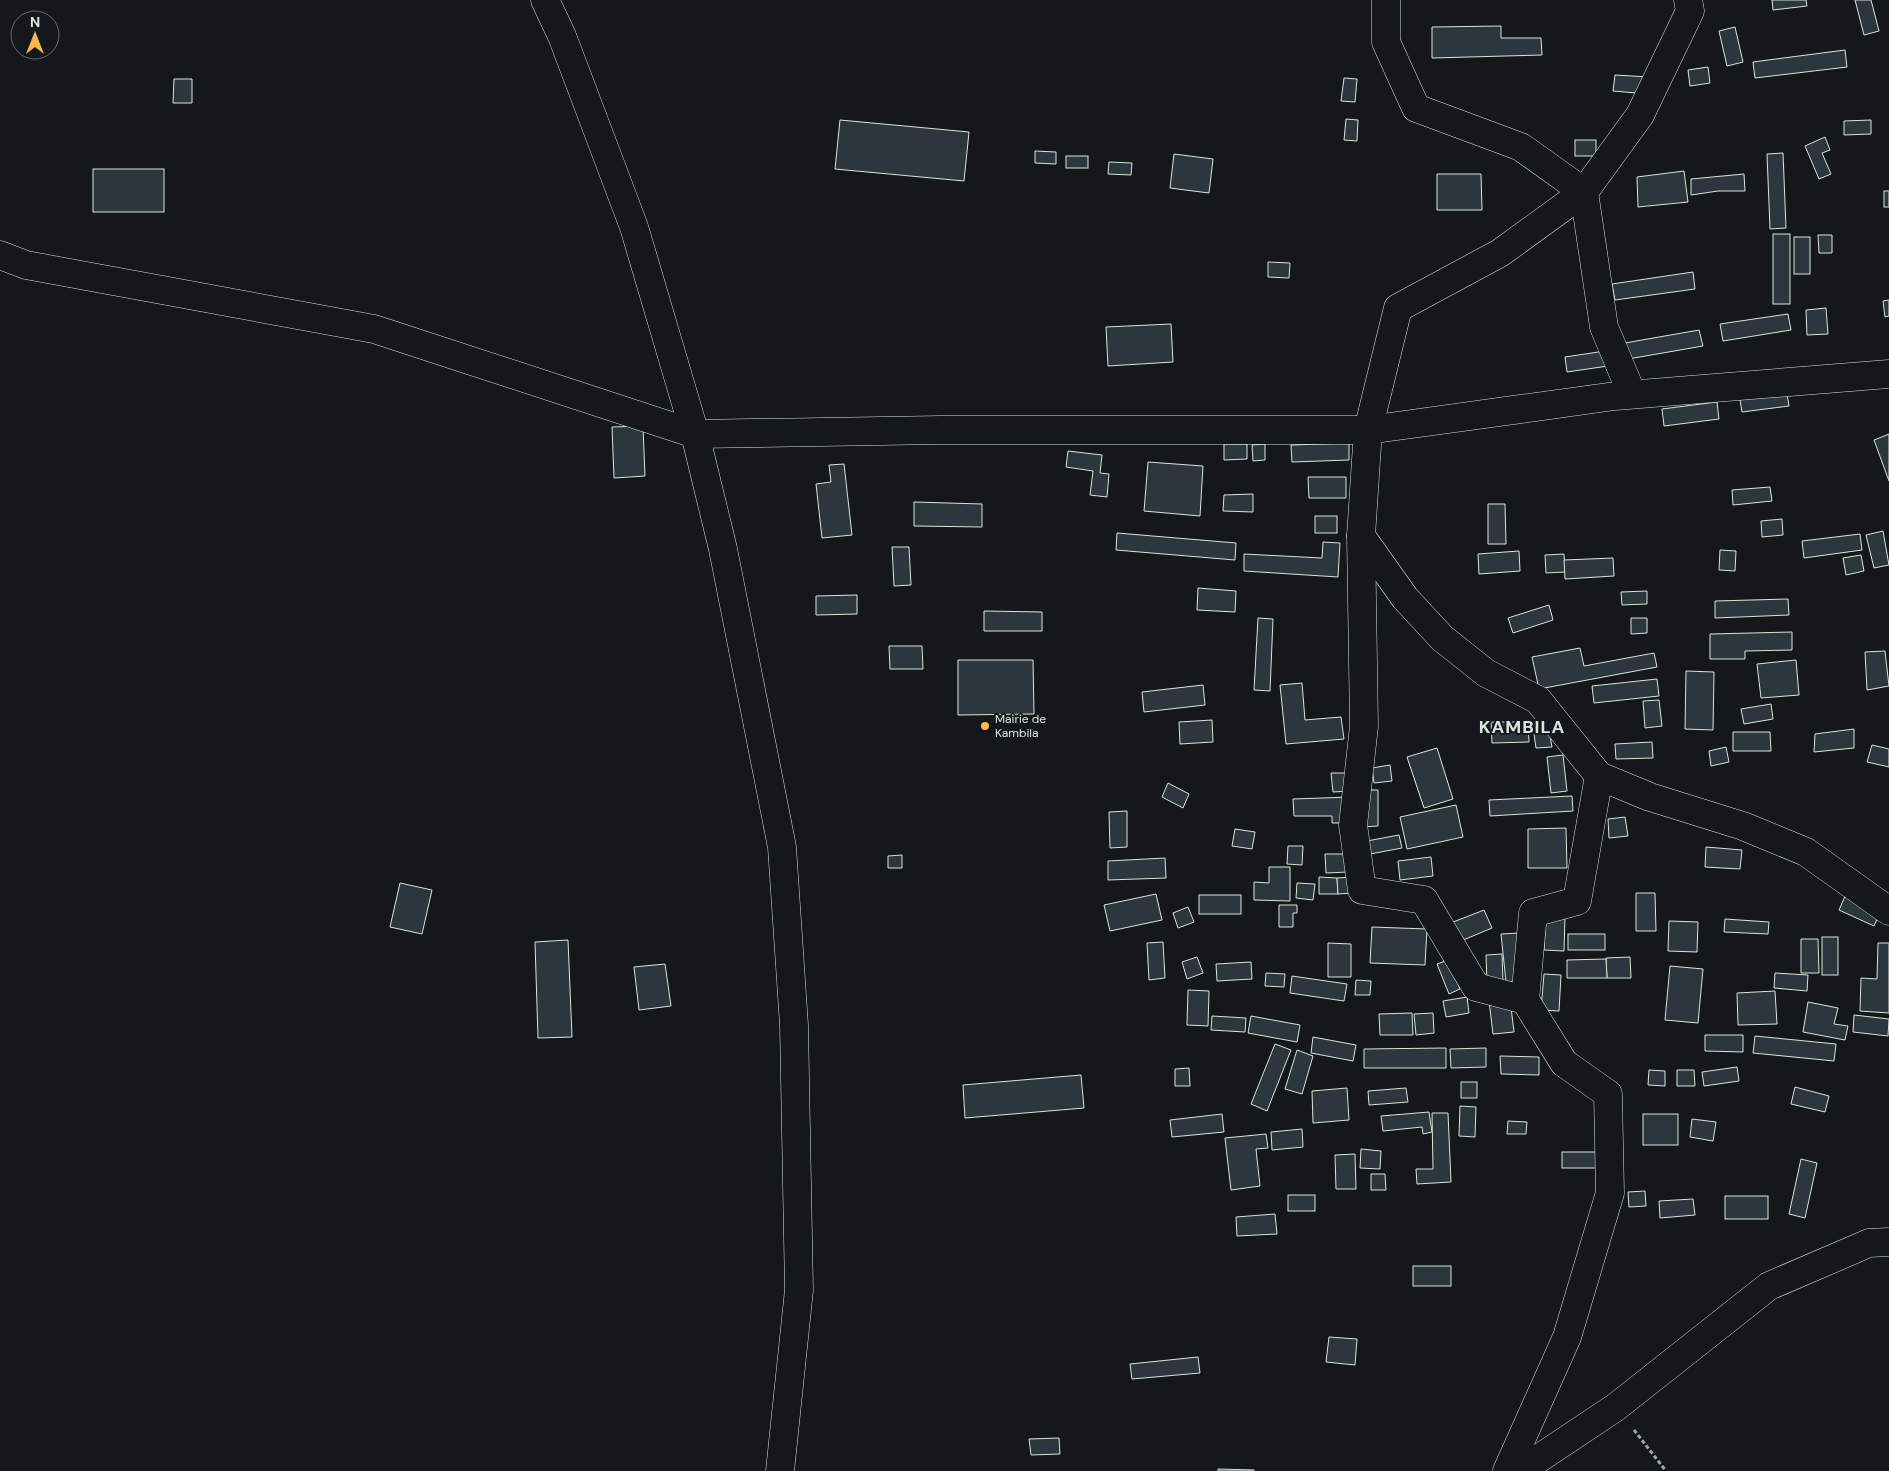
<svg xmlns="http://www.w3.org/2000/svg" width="1889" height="1471" font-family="'DM Sans',sans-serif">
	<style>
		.building { fill: #2c363c; stroke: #d8e6dc }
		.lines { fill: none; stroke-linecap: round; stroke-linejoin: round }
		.minor-casing { stroke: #d8e6dc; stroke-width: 29 }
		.trunk-casing { stroke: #d8e6dc; stroke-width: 29 }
		.path { stroke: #9da8a2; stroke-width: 3; stroke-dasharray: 4 2.5; stroke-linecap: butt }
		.minor { stroke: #14181c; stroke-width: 28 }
		.trunk { stroke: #14181c; stroke-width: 28 }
		.poi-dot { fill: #ffb74d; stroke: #14181c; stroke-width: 2 }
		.labels { text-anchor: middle; stroke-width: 4; stroke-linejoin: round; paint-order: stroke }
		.poi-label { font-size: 12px; fill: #d8e6dc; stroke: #14181c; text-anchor: start }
		.district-label { font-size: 18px; font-weight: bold; letter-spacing: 1px; fill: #d8e6dc; stroke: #14181c }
	</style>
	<rect width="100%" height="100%" fill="#14181c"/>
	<g class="building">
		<path d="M 1772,0 L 1806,0 L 1807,6 L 1773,10 Z"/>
		<path d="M 1855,0 L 1871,0 L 1879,31 L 1864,35 Z"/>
		<path d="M 1501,26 L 1501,38 L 1541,38 L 1542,55 L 1432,58 L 1432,27 Z"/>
		<path d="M 1735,27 L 1743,62 L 1727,66 L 1719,31 Z"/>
		<path d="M 1845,50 L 1847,67 L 1755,78 L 1753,62 Z"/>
		<path d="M 1708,67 L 1710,83 L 1690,86 L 1688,70 Z"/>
		<path d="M 1615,75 L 1649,77 L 1648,94 L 1613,91 Z"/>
		<path d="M 1344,78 L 1357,79 L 1355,102 L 1341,101 Z"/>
		<path d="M 174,79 L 192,79 L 192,103 L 173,103 Z"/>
		<path d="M 1346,119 L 1358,120 L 1357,141 L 1344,140 Z"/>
		<path d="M 840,120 L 969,132 L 964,181 L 835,169 Z"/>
		<path d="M 1871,120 L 1871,134 L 1844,135 L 1844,121 Z"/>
		<path d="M 1825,137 L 1830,150 L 1822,153 L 1831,174 L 1819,179 L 1805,146 Z"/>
		<rect x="1575" y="140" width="21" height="16"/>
		<path d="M 1035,151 L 1056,152 L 1056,164 L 1035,163 Z"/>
		<path d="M 1783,153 L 1786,228 L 1770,229 L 1767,154 Z"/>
		<path d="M 1174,154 L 1213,159 L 1209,193 L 1170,188 Z"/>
		<rect x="1066" y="156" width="22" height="12"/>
		<path d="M 1109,162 L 1132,163 L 1131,175 L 1108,174 Z"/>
		<rect x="93" y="169" width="71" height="43"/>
		<path d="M 1684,171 L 1688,202 L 1638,207 L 1637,177 Z"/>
		<path d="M 1437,174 L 1481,174 L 1482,210 L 1437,210 Z"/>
		<path d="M 1744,174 L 1745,191 L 1718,191 L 1691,195 L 1691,179 Z"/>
		<rect x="1884" y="191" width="5" height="16"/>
		<rect x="1773" y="234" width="17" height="70"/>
		<path d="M 1818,235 L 1832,235 L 1832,253 L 1819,253 Z"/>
		<rect x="1794" y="237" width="16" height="37"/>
		<path d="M 1268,262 L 1290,263 L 1289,278 L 1268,277 Z"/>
		<path d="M 1693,272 L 1695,289 L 1615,300 L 1612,284 Z"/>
		<path d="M 1889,300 L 1889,316 L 1885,317 L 1883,301 Z"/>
		<path d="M 1826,308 L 1828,334 L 1807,335 L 1806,310 Z"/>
		<path d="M 1788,314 L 1791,330 L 1723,341 L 1720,324 Z"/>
		<path d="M 1171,324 L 1173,362 L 1108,366 L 1106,327 Z"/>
		<path d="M 1699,330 L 1703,346 L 1628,359 L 1625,343 Z"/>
		<path d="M 1605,351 L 1608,366 L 1567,372 L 1565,357 Z"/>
		<path d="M 1786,388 L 1789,406 L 1742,412 L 1739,394 Z"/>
		<path d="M 1717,402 L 1719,419 L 1664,426 L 1662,409 Z"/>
		<path d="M 643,426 L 645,476 L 614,478 L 612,427 Z"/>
		<path d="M 1889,434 L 1889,481 L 1874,440 Z"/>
		<path d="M 1349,443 L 1349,460 L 1292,462 L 1291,445 Z"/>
		<path d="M 1224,444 L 1247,444 L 1247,459 L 1224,460 Z"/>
		<path d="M 1265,444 L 1265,460 L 1253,461 L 1252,445 Z"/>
		<path d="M 1068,451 L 1102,455 L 1100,473 L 1109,474 L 1107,497 L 1090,495 L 1093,471 L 1066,467 Z"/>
		<path d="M 1148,462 L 1203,466 L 1200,516 L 1144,511 Z"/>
		<path d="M 844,464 L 852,535 L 822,538 L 816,484 L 831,482 L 829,465 Z"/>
		<path d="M 1308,477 L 1346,477 L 1346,498 L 1309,498 Z"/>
		<path d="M 1770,487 L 1772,501 L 1733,505 L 1732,490 Z"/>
		<path d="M 1253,494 L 1253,512 L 1223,511 L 1224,495 Z"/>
		<path d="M 914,502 L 982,504 L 982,527 L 914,526 Z"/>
		<path d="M 1488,504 L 1505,504 L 1506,544 L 1488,544 Z"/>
		<rect x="1315" y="516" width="22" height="17"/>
		<path d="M 1782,519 L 1783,535 L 1762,537 L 1761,521 Z"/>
		<path d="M 1883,531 L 1889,565 L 1874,568 L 1866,535 Z"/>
		<path d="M 1117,533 L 1236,543 L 1235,560 L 1116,550 Z"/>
		<path d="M 1860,534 L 1862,550 L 1804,558 L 1802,541 Z"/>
		<path d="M 1323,542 L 1340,543 L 1338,577 L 1244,571 L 1244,554 L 1322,558 Z"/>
		<path d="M 892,547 L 909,547 L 911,585 L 894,586 Z"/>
		<path d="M 1720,550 L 1736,551 L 1735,571 L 1719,570 Z"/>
		<path d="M 1519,551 L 1520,571 L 1479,574 L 1478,554 Z"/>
		<path d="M 1564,554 L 1565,572 L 1546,573 L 1545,555 Z"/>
		<path d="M 1861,555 L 1864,571 L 1846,575 L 1843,558 Z"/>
		<path d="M 1613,558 L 1614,576 L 1565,579 L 1564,560 Z"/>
		<path d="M 1198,588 L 1236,591 L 1235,612 L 1197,610 Z"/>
		<path d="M 1647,591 L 1647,604 L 1622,605 L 1621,592 Z"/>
		<path d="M 857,595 L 857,614 L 816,615 L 816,596 Z"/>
		<path d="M 1788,599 L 1789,615 L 1715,618 L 1715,601 Z"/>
		<path d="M 1549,605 L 1553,620 L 1513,633 L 1508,618 Z"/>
		<path d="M 984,611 L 1042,612 L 1042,631 L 984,631 Z"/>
		<path d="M 1258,618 L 1273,619 L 1270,691 L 1254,690 Z"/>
		<path d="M 1631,618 L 1647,618 L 1647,633 L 1631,634 Z"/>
		<path d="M 1792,632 L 1792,650 L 1745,651 L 1745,659 L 1710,659 L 1710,634 Z"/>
		<path d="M 889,646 L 922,646 L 923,669 L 890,669 Z"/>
		<path d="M 1580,648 L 1584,666 L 1654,653 L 1657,667 L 1539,689 L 1532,657 Z"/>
		<path d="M 1885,651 L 1889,686 L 1867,690 L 1865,652 Z"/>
		<path d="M 958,660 L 1033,660 L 1034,714 L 958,715 Z"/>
		<path d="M 1796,660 L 1799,695 L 1761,698 L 1757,664 Z"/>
		<path d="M 1686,671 L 1714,672 L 1713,730 L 1685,729 Z"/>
		<path d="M 1657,679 L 1659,696 L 1594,703 L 1592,686 Z"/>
		<path d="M 1302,683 L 1305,720 L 1341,717 L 1344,739 L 1286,744 L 1280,685 Z"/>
		<path d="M 1203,685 L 1205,705 L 1144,712 L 1142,692 Z"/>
		<path d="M 1659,700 L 1662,726 L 1645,728 L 1643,701 Z"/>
		<path d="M 1771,704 L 1773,719 L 1744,724 L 1741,709 Z"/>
		<path d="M 1212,720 L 1213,742 L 1180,744 L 1179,722 Z"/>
		<path d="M 1491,722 L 1528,722 L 1529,742 L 1492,743 Z"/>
		<path d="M 1854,729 L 1854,748 L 1814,752 L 1815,734 Z"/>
		<path d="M 1549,731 L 1552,747 L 1536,748 L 1534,734 Z"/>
		<path d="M 1733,732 L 1770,732 L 1771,751 L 1733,751 Z"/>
		<path d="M 1652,742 L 1653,758 L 1616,759 L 1615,744 Z"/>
		<path d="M 1872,745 L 1889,749 L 1889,767 L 1867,762 Z"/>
		<path d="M 1726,747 L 1729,762 L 1711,766 L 1709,751 Z"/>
		<path d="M 1437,748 L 1453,799 L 1424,808 L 1407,757 Z"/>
		<path d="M 1563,755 L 1567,791 L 1551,793 L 1547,757 Z"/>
		<path d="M 1390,765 L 1392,781 L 1374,783 L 1372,768 Z"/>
		<path d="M 1331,773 L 1350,773 L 1351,791 L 1333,792 Z"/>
		<path d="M 1168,783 L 1189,794 L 1183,808 L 1162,797 Z"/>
		<path d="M 1361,790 L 1378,790 L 1378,826 L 1362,827 Z"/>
		<path d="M 1572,796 L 1573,811 L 1490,816 L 1489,800 Z"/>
		<path d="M 1350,797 L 1351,823 L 1332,823 L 1332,816 L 1294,816 L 1293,799 Z"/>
		<path d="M 1456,805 L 1463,837 L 1407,849 L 1400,817 Z"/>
		<path d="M 1127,811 L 1127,847 L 1110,848 L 1109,812 Z"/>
		<path d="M 1625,817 L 1628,836 L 1609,838 L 1608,819 Z"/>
		<path d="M 1566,828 L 1567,868 L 1528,868 L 1528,829 Z"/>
		<path d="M 1235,829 L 1255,832 L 1252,849 L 1232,846 Z"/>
		<path d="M 1399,835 L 1402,848 L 1370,854 L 1367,841 Z"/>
		<path d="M 1288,846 L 1303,846 L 1302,865 L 1287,864 Z"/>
		<path d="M 1706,847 L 1742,850 L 1740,869 L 1705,867 Z"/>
		<path d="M 1325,854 L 1348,854 L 1348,872 L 1326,873 Z"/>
		<path d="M 902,855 L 902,868 L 888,868 L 888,856 Z"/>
		<path d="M 1431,857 L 1433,876 L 1400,880 L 1398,861 Z"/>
		<path d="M 1165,858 L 1166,878 L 1108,880 L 1108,861 Z"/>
		<path d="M 1269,867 L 1290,867 L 1290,901 L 1254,900 L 1254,882 L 1269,883 Z"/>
		<path d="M 1319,877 L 1337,878 L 1338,894 L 1319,894 Z"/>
		<path d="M 1352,877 L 1353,893 L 1338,894 L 1337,878 Z"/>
		<path d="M 400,883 L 432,890 L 422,934 L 390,927 Z"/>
		<path d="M 1297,883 L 1315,884 L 1313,900 L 1296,898 Z"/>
		<path d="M 1636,893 L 1655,893 L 1656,931 L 1636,931 Z"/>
		<path d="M 1156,894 L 1162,920 L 1110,931 L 1104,905 Z"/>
		<path d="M 1846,894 L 1881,910 L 1874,926 L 1839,910 Z"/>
		<rect x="1199" y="895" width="42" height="19"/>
		<path d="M 1279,905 L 1297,905 L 1297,913 L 1293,913 L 1293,927 L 1279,927 Z"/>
		<path d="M 1188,907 L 1194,922 L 1178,928 L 1173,913 Z"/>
		<path d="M 1484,910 L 1492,928 L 1456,943 L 1448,924 Z"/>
		<path d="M 1546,915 L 1565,916 L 1564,951 L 1544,950 Z"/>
		<path d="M 1725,919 L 1769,922 L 1768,934 L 1724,932 Z"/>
		<path d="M 1669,921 L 1698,922 L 1697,952 L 1668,951 Z"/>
		<path d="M 1372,927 L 1427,929 L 1425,965 L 1370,963 Z"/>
		<path d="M 1519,933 L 1523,981 L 1506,982 L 1501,934 Z"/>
		<rect x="1568" y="934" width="37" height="16"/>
		<rect x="1822" y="937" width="16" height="38"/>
		<path d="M 1801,939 L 1818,939 L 1819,973 L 1801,973 Z"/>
		<path d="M 568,940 L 572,1037 L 538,1038 L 535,942 Z"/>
		<path d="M 1163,942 L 1165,978 L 1149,980 L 1147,943 Z"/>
		<path d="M 1328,943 L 1351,944 L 1351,977 L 1328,977 Z"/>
		<path d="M 1878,943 L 1889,943 L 1889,1013 L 1860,1011 L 1861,978 L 1877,979 Z"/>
		<path d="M 1502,954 L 1503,982 L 1487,983 L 1486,955 Z"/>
		<path d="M 1197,957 L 1203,973 L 1187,979 L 1182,962 Z"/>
		<path d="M 1630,957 L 1631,978 L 1607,978 L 1606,958 Z"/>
		<path d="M 1606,959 L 1607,978 L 1567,978 L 1567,960 Z"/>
		<path d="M 1448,960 L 1460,989 L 1449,994 L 1437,964 Z"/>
		<path d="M 1251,962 L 1252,979 L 1217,981 L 1216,964 Z"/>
		<path d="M 665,964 L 671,1006 L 639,1010 L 634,967 Z"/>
		<path d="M 1670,966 L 1703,969 L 1698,1023 L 1665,1020 Z"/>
		<path d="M 1266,973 L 1285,974 L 1284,987 L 1265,986 Z"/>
		<path d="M 1775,973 L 1808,975 L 1807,991 L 1774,988 Z"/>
		<path d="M 1544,974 L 1561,975 L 1559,1011 L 1541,1010 Z"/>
		<path d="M 1292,976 L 1347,984 L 1344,1001 L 1290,993 Z"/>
		<path d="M 1356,980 L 1371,981 L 1370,995 L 1355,995 Z"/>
		<path d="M 1188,990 L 1209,991 L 1208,1026 L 1187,1025 Z"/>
		<path d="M 1775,991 L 1777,1024 L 1738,1025 L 1737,993 Z"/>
		<path d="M 1467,997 L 1469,1013 L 1446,1017 L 1443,1001 Z"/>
		<path d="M 1510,999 L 1514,1032 L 1493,1034 L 1489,1001 Z"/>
		<path d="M 1808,1002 L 1838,1008 L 1834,1024 L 1848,1026 L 1845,1040 L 1803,1032 Z"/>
		<path d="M 1412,1013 L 1413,1035 L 1380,1035 L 1379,1014 Z"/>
		<path d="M 1433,1013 L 1434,1033 L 1416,1035 L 1414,1014 Z"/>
		<path d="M 1854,1015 L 1889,1019 L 1888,1036 L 1853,1032 Z"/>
		<path d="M 1212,1016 L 1246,1018 L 1245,1032 L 1211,1030 Z"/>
		<path d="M 1251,1016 L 1300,1025 L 1297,1042 L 1248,1033 Z"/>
		<path d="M 1705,1035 L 1743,1035 L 1743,1052 L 1705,1051 Z"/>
		<path d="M 1755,1036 L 1836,1044 L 1834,1061 L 1753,1053 Z"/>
		<path d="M 1313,1037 L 1356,1045 L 1353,1061 L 1311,1053 Z"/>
		<path d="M 1275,1044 L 1291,1050 L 1267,1111 L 1251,1104 Z"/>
		<path d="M 1446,1048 L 1446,1068 L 1364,1068 L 1364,1049 Z"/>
		<path d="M 1486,1048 L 1486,1067 L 1451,1068 L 1450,1049 Z"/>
		<path d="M 1297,1050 L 1313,1056 L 1302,1094 L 1285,1089 Z"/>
		<path d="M 1500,1056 L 1539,1057 L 1539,1075 L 1501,1074 Z"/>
		<path d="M 1737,1067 L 1739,1081 L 1704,1086 L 1702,1072 Z"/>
		<path d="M 1189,1068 L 1190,1086 L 1175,1086 L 1175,1069 Z"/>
		<path d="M 1649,1070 L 1665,1071 L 1665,1086 L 1648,1085 Z"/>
		<path d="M 1677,1070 L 1694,1070 L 1695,1086 L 1677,1086 Z"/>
		<path d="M 1081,1075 L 1084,1108 L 965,1118 L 963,1085 Z"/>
		<rect x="1461" y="1082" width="16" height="16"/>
		<path d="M 1795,1087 L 1829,1096 L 1825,1112 L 1791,1104 Z"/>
		<path d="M 1347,1088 L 1349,1120 L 1313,1123 L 1312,1091 Z"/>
		<path d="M 1406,1088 L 1408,1102 L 1369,1105 L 1368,1091 Z"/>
		<path d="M 1460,1106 L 1476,1107 L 1475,1137 L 1459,1136 Z"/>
		<path d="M 1429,1112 L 1432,1132 L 1423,1134 L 1422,1127 L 1383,1131 L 1381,1116 Z"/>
		<path d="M 1432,1113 L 1448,1113 L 1451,1182 L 1417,1184 L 1416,1169 L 1433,1169 Z"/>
		<path d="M 1222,1114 L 1224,1132 L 1172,1137 L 1170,1120 Z"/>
		<rect x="1643" y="1114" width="35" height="31"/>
		<path d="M 1692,1119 L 1716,1122 L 1713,1141 L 1690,1137 Z"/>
		<path d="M 1508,1121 L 1527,1122 L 1526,1134 L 1507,1134 Z"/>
		<path d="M 1302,1129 L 1303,1147 L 1272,1150 L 1271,1132 Z"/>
		<path d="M 1266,1134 L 1268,1148 L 1256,1149 L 1260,1186 L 1231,1190 L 1225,1138 Z"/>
		<path d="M 1361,1149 L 1381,1151 L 1380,1169 L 1360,1168 Z"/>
		<rect x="1562" y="1152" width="35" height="16"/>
		<path d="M 1355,1154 L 1356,1189 L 1336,1189 L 1335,1155 Z"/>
		<path d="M 1801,1159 L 1817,1163 L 1805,1218 L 1789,1214 Z"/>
		<path d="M 1371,1174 L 1385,1174 L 1386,1190 L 1371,1190 Z"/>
		<path d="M 1645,1191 L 1646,1206 L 1629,1207 L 1628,1192 Z"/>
		<rect x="1288" y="1195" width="27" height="16"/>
		<rect x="1725" y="1196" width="43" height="23"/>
		<path d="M 1693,1199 L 1695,1215 L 1660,1218 L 1659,1201 Z"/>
		<path d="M 1275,1214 L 1277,1234 L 1237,1236 L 1236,1217 Z"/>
		<rect x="1413" y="1266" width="38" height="20"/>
		<path d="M 1329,1337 L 1357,1339 L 1355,1365 L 1326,1362 Z"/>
		<path d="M 1198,1357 L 1200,1373 L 1132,1379 L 1130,1364 Z"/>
		<path d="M 1059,1438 L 1060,1454 L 1031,1455 L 1029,1439 Z"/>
		<path d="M 1218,1469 L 1254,1470 L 1254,1471 L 1218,1471 Z"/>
	</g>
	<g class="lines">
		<g class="minor-casing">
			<g id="minor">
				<path d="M 1386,0 L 1386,42 L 1416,108 L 1521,147 L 1584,192 L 1604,327 L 1632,394"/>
				<path d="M 0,255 L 26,265 L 374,329 L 695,434 L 940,430 L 1368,430 L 1615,396 L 1889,374"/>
				<path d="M 1361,536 L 1405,598 L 1442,638 L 1486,673 L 1538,700 L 1599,776 L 1650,797 L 1743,826 L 1806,852 L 1889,911"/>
				<path d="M 1525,1000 L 1533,913 L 1577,901 L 1599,776"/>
				<path d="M 1507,1471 L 1567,1337 L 1610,1193 L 1608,1094 L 1564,1063 L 1525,1000 L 1476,987 L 1424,900 L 1362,890 L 1353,825 L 1364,726 L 1361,536 L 1368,430 L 1398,308 L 1500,253 L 1584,192 L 1640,115 L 1690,11 L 1688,0"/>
				<path d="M 1520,1471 L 1616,1407 L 1769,1286 L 1869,1243 L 1889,1242"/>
			</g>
		</g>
		<g class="trunk-casing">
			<path id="trunk" d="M 545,0 L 562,36 L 634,227 L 695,434 L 723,549 L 782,847 L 794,1025 L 799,1290 L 780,1471"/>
		</g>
		<path class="path" d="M 1634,1430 L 1666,1471"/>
		<use href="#minor" class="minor"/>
		<use href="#trunk" class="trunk"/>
	</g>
	<circle class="poi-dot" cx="985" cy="726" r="5"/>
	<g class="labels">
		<g class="poi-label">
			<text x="995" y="723">Mairie de<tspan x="995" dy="14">Kambila</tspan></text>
		</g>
		<g class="district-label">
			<text x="1522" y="733">KAMBILA</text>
		</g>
	</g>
	<g transform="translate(35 35)"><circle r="24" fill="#14181c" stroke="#626a69"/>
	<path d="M0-4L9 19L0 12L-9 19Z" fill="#ffb74d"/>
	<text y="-8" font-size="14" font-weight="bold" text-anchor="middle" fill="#d8e6dc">N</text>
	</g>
</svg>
